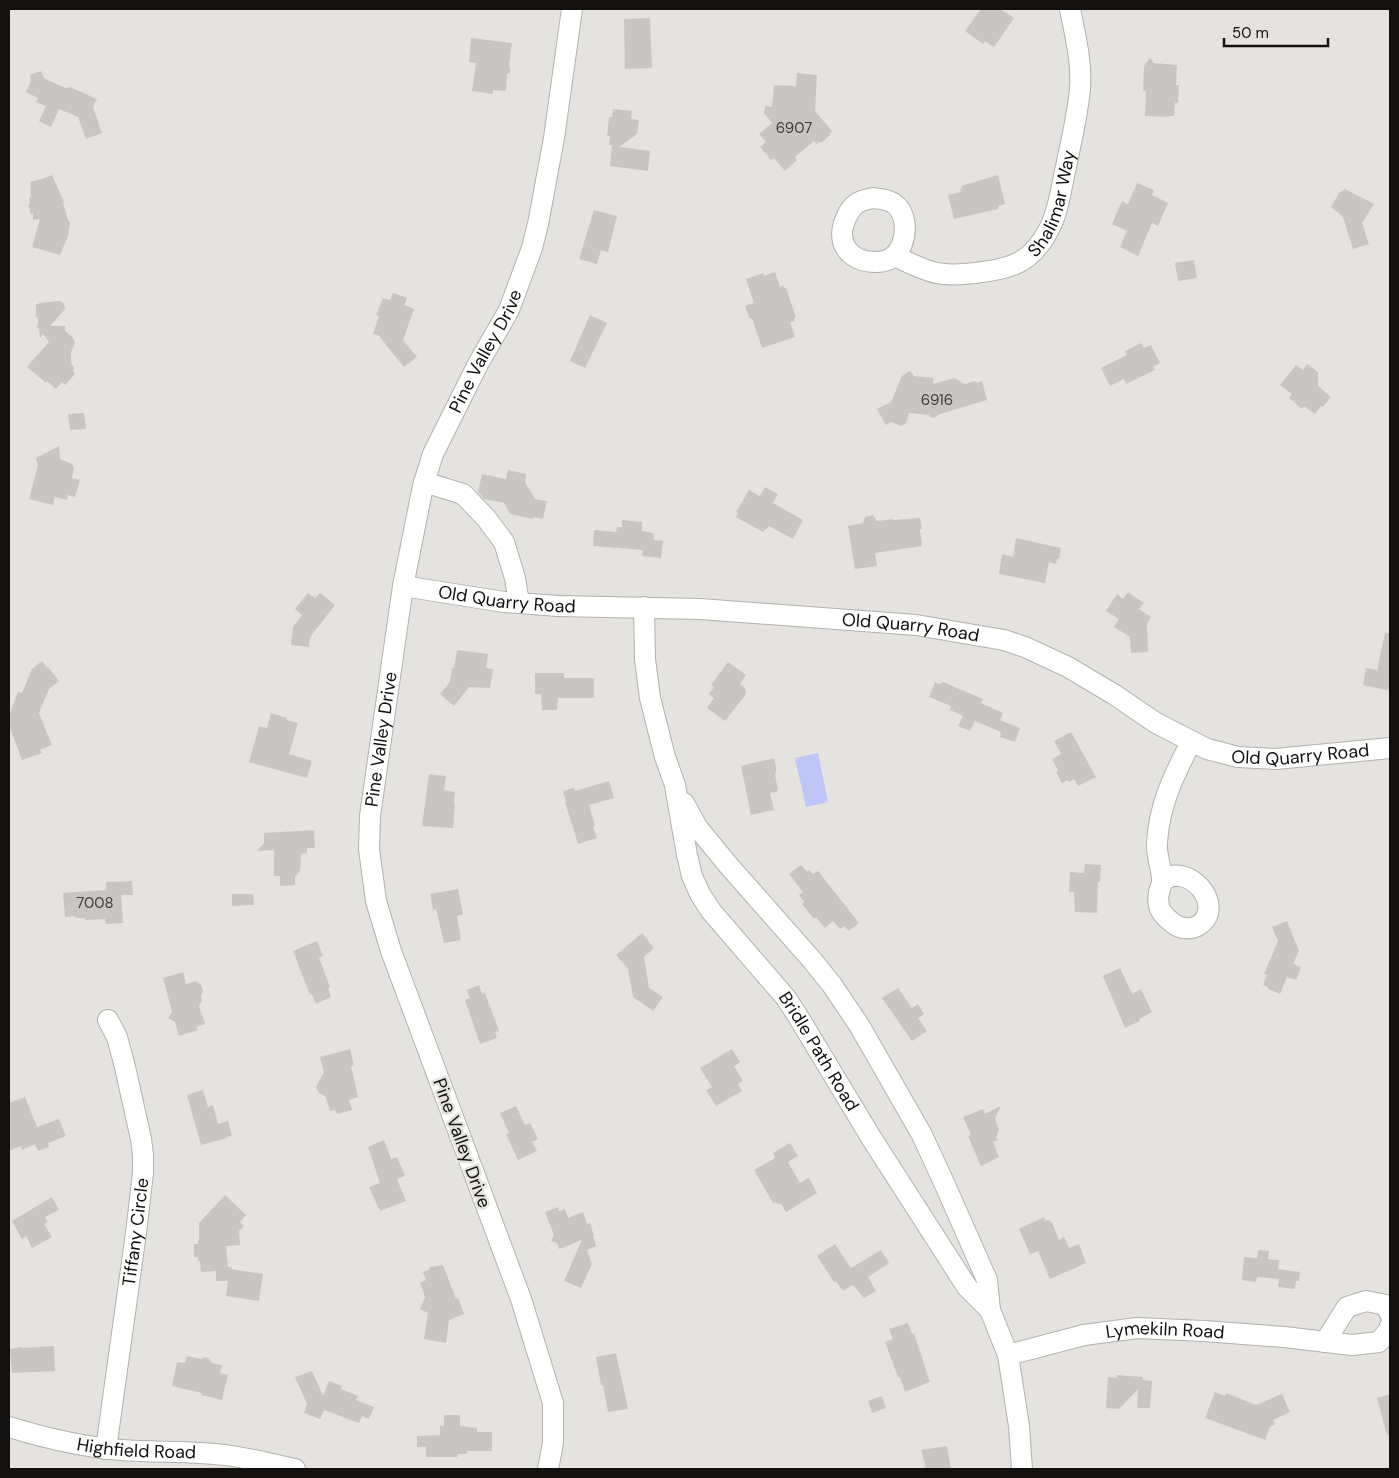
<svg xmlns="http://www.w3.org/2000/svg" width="1399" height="1478" font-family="'DM Sans',sans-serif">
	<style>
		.green { fill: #bec6f7 }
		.building { fill: #c8c6c2 }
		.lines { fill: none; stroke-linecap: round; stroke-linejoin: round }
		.minor-casing { stroke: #b3b0ad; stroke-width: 22 }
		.minor { stroke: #fff; stroke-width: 20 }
		.labels { text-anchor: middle; stroke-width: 5; stroke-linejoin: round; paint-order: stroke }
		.number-label { font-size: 15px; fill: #403e3c }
		.street-label { font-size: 18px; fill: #121110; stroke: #e5e3df }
	</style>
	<rect width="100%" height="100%" fill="#e5e3df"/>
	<path class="green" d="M 818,753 L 828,802 L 806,807 L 795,758 Z"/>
	<g class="building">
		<path d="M 981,9 L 1000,9 L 1014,18 L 994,47 L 985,41 L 983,44 L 965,31 Z"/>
		<path d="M 650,18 L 652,68 L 625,69 L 624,19 Z"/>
		<path d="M 471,38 L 512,43 L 509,66 L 510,68 L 510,73 L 507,74 L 506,91 L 493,90 L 493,94 L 472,91 L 476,63 L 469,62 Z"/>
		<path d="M 1150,58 L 1154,63 L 1177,65 L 1176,85 L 1179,85 L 1178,103 L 1175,103 L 1174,116 L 1169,116 L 1169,117 L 1145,116 L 1146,91 L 1143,91 L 1144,66 Z"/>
		<path d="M 41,71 L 44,78 L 65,88 L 70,87 L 97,99 L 93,107 L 102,133 L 86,139 L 78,117 L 59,109 L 51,127 L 39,121 L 46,106 L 36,102 L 38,98 L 26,92 L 31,80 L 30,75 Z"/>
		<path d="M 797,73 L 817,75 L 815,111 L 832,131 L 830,134 L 830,135 L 821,143 L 820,142 L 817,144 L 814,141 L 795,157 L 797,160 L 785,171 L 774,158 L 771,160 L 760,147 L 766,142 L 759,134 L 772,123 L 764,113 L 765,106 L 772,107 L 774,85 L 796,86 Z"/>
		<path d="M 613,109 L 632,111 L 631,119 L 639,120 L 637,134 L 619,147 L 650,151 L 648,171 L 610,166 L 612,145 L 609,145 L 610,136 L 607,136 L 609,117 L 612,117 Z"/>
		<path d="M 52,175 L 64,202 L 63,203 L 68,220 L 70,223 L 68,236 L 60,255 L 32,247 L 40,219 L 33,220 L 33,213 L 30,214 L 30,209 L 28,206 L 30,203 L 29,198 L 31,197 L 30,182 L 42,179 Z"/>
		<path d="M 998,175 L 1005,204 L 998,206 L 998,209 L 954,219 L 948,195 L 961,192 L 960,189 L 962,188 L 961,186 Z"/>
		<path d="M 1137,183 L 1154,190 L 1152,195 L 1168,203 L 1158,226 L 1152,223 L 1138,256 L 1120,247 L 1127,231 L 1112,224 L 1122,201 L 1128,204 Z"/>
		<path d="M 1345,189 L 1374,204 L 1362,223 L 1369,244 L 1353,249 L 1343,217 L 1331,207 L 1339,193 Z"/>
		<path d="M 594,210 L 617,216 L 608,252 L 601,250 L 597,264 L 579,259 Z"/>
		<path d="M 1194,260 L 1197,278 L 1178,281 L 1175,263 Z"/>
		<path d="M 775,272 L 780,287 L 783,285 L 784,288 L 786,288 L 796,317 L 794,318 L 795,321 L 790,322 L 795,337 L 762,348 L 752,318 L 750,319 L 745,306 L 754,303 L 746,279 L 763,273 L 764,276 Z"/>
		<path d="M 393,293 L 407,298 L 404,305 L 414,309 L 403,340 L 417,357 L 404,367 L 379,336 L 373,334 L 379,316 L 376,315 L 383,298 L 390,300 Z"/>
		<path d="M 60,301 L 64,304 L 65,309 L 50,326 L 65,326 L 65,331 L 72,337 L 75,342 L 74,346 L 71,352 L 71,362 L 74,368 L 73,372 L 75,374 L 65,385 L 62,382 L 56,389 L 47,381 L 46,383 L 27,367 L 49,342 L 43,334 L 40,338 L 39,329 L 36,326 L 38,326 L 38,317 L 36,317 L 36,304 L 39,304 L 39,303 Z"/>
		<path d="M 590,315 L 607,323 L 585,368 L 570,361 Z"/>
		<path d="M 1141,343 L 1144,348 L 1151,345 L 1160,363 L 1153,367 L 1155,370 L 1126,384 L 1124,379 L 1110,386 L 1101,368 L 1127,355 L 1125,351 Z"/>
		<path d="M 1307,364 L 1318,372 L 1318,386 L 1331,397 L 1323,407 L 1321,406 L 1315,414 L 1305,407 L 1301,408 L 1289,398 L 1292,394 L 1280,385 L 1296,365 L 1303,370 Z"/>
		<path d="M 910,371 L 914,376 L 934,378 L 933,384 L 954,378 L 965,384 L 975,381 L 976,383 L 982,381 L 987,400 L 940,414 L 934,418 L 930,417 L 929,415 L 909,413 L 906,423 L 901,426 L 891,422 L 886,425 L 877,409 L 891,402 L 902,376 Z"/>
		<path d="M 84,413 L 86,429 L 70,430 L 68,414 Z"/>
		<path d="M 59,446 L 60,459 L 72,464 L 74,468 L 72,478 L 80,480 L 75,497 L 68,495 L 67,500 L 55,497 L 53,505 L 29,499 L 38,465 L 36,458 Z"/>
		<path d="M 508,470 L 526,474 L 525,482 L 535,499 L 547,501 L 543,519 L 534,517 L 533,519 L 510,514 L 504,503 L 484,499 L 478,492 L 482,474 L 505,479 L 506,479 Z"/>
		<path d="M 765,487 L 778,494 L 773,503 L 803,520 L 793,539 L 769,526 L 763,532 L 736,517 L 738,513 L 736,512 L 749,490 L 760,496 Z"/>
		<path d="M 873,515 L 877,521 L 893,519 L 893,520 L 920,518 L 922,529 L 920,529 L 922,546 L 875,553 L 877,566 L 855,569 L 848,526 L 863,523 L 865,517 Z"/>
		<path d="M 622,520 L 642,522 L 642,531 L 653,533 L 654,540 L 663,541 L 661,558 L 642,556 L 643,550 L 593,546 L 594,530 L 616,532 L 617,527 L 622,527 Z"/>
		<path d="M 1016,538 L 1061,548 L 1059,559 L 1057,559 L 1056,564 L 1049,562 L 1045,583 L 999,574 L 1002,554 L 1013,557 Z"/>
		<path d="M 1128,592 L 1144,603 L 1139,609 L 1151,617 L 1147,624 L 1148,652 L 1131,653 L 1130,637 L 1114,627 L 1119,619 L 1106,611 L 1117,594 L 1123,599 Z"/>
		<path d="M 308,593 L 315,598 L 320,593 L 335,605 L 310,637 L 309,647 L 291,645 L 293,627 L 302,615 L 295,609 Z"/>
		<path d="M 1385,633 L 1390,633 L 1390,691 L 1363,685 L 1366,668 L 1377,670 Z"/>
		<path d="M 457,650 L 488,654 L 486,668 L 493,669 L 490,688 L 469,687 L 454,706 L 440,694 L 450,682 L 452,668 L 454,668 Z"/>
		<path d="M 42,661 L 47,668 L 48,667 L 59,681 L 49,689 L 39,713 L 52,745 L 40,750 L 42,753 L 22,760 L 9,725 L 9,715 L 18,692 L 22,693 L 32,669 Z"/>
		<path d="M 728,662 L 746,675 L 740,684 L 745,688 L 746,694 L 725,721 L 707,708 L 714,698 L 709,694 L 714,687 L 711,685 Z"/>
		<path d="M 535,673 L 564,673 L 564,678 L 594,678 L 594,698 L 558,698 L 557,710 L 542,710 L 541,694 L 535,694 Z"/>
		<path d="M 935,682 L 939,684 L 943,682 L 983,699 L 981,703 L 1003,713 L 1000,720 L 1020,728 L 1015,742 L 1000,737 L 1001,732 L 975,721 L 970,731 L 958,726 L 963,716 L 950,710 L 951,706 L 929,697 Z"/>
		<path d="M 271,713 L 287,718 L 286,720 L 298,723 L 289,754 L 312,761 L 307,778 L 249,762 L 259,726 L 267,728 Z"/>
		<path d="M 1071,732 L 1096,777 L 1078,786 L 1074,779 L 1069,782 L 1068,780 L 1062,783 L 1056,772 L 1058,770 L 1052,759 L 1061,754 L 1054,741 Z"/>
		<path d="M 774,758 L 776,767 L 776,772 L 775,774 L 778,791 L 770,793 L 774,810 L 751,815 L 741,766 Z"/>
		<path d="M 429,774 L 446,776 L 444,790 L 455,792 L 454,803 L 455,803 L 453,828 L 422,826 Z"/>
		<path d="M 609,781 L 614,798 L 589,805 L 595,826 L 593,826 L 597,838 L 578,844 L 565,802 L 566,801 L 563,791 L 574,788 L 575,791 Z"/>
		<path d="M 314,830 L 315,848 L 307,848 L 307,853 L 301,854 L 300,871 L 295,877 L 295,885 L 280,886 L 280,876 L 274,876 L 274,850 L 257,851 L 264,843 L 264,833 Z"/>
		<path d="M 1085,864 L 1101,865 L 1100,882 L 1098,882 L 1097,913 L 1075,912 L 1074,892 L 1069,892 L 1070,872 L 1084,873 Z"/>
		<path d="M 801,865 L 807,872 L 809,870 L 813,874 L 818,871 L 859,923 L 849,931 L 844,926 L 840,929 L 833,921 L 825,928 L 816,917 L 814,919 L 802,904 L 804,902 L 799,895 L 803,892 L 789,874 Z"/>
		<path d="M 132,881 L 133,895 L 121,895 L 123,923 L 106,924 L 105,919 L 85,920 L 85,918 L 75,918 L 75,916 L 65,917 L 63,893 L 106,890 L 106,882 Z"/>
		<path d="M 458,889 L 463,914 L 457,916 L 461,940 L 444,943 L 436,909 L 433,910 L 430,894 Z"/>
		<path d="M 232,894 L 253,894 L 254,905 L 232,906 Z"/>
		<path d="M 1287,921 L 1299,951 L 1293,964 L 1301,967 L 1296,980 L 1287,977 L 1280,994 L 1268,989 L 1268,987 L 1263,985 L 1267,975 L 1264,974 L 1278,941 L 1272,927 Z"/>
		<path d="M 642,933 L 654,948 L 644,957 L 649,988 L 663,997 L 653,1011 L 633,997 L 628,969 L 616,955 Z"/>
		<path d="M 317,941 L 323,956 L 319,958 L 330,987 L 328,988 L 331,997 L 316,1004 L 312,994 L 310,995 L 293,951 Z"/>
		<path d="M 1120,968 L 1132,994 L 1141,989 L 1152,1012 L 1139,1019 L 1140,1021 L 1125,1028 L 1103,976 Z"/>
		<path d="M 183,972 L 186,984 L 196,981 L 201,985 L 203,991 L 201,996 L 202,1001 L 199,1006 L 205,1024 L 196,1027 L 198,1030 L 179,1036 L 175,1022 L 168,1018 L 172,1012 L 163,978 Z"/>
		<path d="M 479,985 L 482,994 L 485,993 L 499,1031 L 495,1032 L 497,1038 L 480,1044 L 465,1000 L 470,998 L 467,990 Z"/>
		<path d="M 898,988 L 912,1008 L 918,1004 L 924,1014 L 918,1018 L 927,1031 L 912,1041 L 882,998 Z"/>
		<path d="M 350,1049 L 354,1065 L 351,1066 L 358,1097 L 349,1100 L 352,1110 L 337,1114 L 335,1110 L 330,1111 L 326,1097 L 318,1092 L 316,1087 L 324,1072 L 320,1057 Z"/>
		<path d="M 732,1049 L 740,1062 L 734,1066 L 743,1081 L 738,1084 L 742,1091 L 716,1106 L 706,1090 L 712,1087 L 700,1068 Z"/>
		<path d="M 203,1090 L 208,1107 L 213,1105 L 218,1124 L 228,1121 L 232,1136 L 227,1137 L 227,1138 L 201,1145 L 187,1095 Z"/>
		<path d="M 25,1097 L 37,1127 L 59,1119 L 66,1136 L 48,1143 L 49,1147 L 38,1151 L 35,1144 L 22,1150 L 21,1146 L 9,1151 L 9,1103 Z"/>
		<path d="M 516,1106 L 525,1125 L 530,1123 L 538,1139 L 532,1142 L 537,1151 L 518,1160 L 506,1134 L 509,1133 L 500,1113 Z"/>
		<path d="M 1001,1106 L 995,1118 L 999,1130 L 996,1137 L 998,1140 L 993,1142 L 999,1157 L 981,1166 L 968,1136 L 971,1135 L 963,1117 L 983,1109 L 985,1114 Z"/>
		<path d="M 384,1140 L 391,1159 L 397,1157 L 405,1176 L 397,1179 L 406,1201 L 380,1211 L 369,1187 L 380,1183 L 368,1147 Z"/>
		<path d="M 790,1143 L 798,1156 L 788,1162 L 800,1183 L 809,1178 L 817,1193 L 786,1212 L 781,1204 L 773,1203 L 754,1170 L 775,1158 L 773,1153 Z"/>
		<path d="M 225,1195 L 246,1215 L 240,1222 L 244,1226 L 239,1231 L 240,1245 L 226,1246 L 228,1267 L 232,1267 L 231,1269 L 263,1274 L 259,1301 L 226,1296 L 228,1281 L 216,1281 L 216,1271 L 201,1272 L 200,1261 L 198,1261 L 198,1257 L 194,1257 L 194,1244 L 198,1244 L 198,1240 L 199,1240 L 199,1223 Z"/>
		<path d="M 52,1197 L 59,1210 L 45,1217 L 48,1222 L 44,1224 L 52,1237 L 32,1248 L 26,1236 L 22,1239 L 12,1221 Z"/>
		<path d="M 558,1207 L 559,1211 L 565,1209 L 568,1218 L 583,1212 L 587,1224 L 590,1223 L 594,1236 L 593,1236 L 596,1246 L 587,1250 L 592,1264 L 581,1288 L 564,1281 L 582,1240 L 559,1249 L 557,1243 L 551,1241 L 554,1235 L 545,1212 Z"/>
		<path d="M 1044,1217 L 1045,1221 L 1049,1220 L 1051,1223 L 1052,1222 L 1059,1240 L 1064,1237 L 1069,1248 L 1079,1244 L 1086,1263 L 1050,1279 L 1038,1251 L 1030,1254 L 1019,1229 Z"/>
		<path d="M 835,1244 L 851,1268 L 881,1250 L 889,1263 L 868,1277 L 876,1291 L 864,1298 L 853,1285 L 843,1291 L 836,1281 L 834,1282 L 817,1256 Z"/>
		<path d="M 1258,1250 L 1269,1251 L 1268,1259 L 1279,1260 L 1278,1269 L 1300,1272 L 1299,1281 L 1296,1281 L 1295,1289 L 1278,1287 L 1279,1279 L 1257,1277 L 1256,1282 L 1242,1280 L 1244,1257 L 1257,1258 Z"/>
		<path d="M 443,1265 L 456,1299 L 458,1298 L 464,1314 L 449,1320 L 446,1343 L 424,1339 L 428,1313 L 420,1309 L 425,1297 L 420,1283 L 426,1280 L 423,1272 L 429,1270 L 430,1267 Z"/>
		<path d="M 908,1323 L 912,1334 L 914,1333 L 930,1382 L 905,1392 L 900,1377 L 898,1377 L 885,1342 L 893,1339 L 889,1329 Z"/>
		<path d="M 54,1346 L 55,1371 L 12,1373 L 10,1349 L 21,1347 L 23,1348 Z"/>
		<path d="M 616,1353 L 628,1409 L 608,1412 L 603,1385 L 601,1385 L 596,1357 Z"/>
		<path d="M 187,1356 L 201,1359 L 205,1357 L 209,1359 L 212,1363 L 222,1365 L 220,1373 L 228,1375 L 222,1400 L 202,1395 L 202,1393 L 172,1386 L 177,1362 L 185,1363 Z"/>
		<path d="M 312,1371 L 323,1396 L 329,1381 L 342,1386 L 341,1389 L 358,1396 L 356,1400 L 374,1407 L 369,1419 L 362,1416 L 359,1423 L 324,1410 L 320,1419 L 304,1413 L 307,1404 L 295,1377 Z"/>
		<path d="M 1117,1375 L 1143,1377 L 1143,1380 L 1152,1381 L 1150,1408 L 1137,1408 L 1138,1389 L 1119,1409 L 1106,1408 L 1108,1377 L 1117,1378 Z"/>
		<path d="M 1215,1392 L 1225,1396 L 1226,1393 L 1256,1405 L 1282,1394 L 1290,1412 L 1273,1420 L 1275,1424 L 1270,1427 L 1265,1440 L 1205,1418 Z"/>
		<path d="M 1390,1394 L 1390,1434 L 1387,1435 L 1377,1398 Z"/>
		<path d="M 882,1396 L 886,1408 L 872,1413 L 868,1401 Z"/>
		<path d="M 444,1415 L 460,1415 L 460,1426 L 477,1428 L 477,1432 L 492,1432 L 492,1451 L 467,1451 L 467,1454 L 458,1454 L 457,1457 L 426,1457 L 426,1447 L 417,1447 L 417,1436 L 440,1435 L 440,1426 L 444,1426 Z"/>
		<path d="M 947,1446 L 951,1469 L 926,1469 L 921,1450 Z"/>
	</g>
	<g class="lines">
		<g class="minor-casing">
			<g id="minor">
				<path d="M 874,198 C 880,199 887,199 893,203 C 906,211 907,231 902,244 C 897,256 889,262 876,262 C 848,262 834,241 847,216 C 849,211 852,207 856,204 C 861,200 868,199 874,198 Z"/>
				<path id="s1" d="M 895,256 C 909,263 922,270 937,273 C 950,276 962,274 975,273 C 1011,269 1032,263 1049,229 C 1059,211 1061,187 1066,167 C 1071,141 1078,114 1080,88 C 1082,61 1075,35 1070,9"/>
				<path d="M 424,482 L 463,494 L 486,518 L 504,542 L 515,578 L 519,603"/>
				<path id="s2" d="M 403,586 L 504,602 L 558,606 L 700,609 L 916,625 L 1004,640 L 1025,647 L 1068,667 L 1115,695 L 1156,723 L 1207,749 L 1238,757 L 1276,759 L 1390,748"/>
				<path id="s3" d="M 644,607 L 645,659 L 650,698 L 665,757 L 675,785 L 687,855 L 692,876 L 700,894 L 711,911 L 786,998 L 799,1018 L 872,1139 L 967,1287 L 990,1310"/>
				<path d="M 684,803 L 697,827 L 729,866 L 812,960 L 832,985 L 859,1025 L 922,1135 L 945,1185 L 987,1280 L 990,1310 L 1008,1355 L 1019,1426 L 1022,1469"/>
				<path d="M 1162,882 C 1184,859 1228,904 1199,925 C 1192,930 1181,929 1174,924 C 1162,915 1156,908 1159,892 C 1160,888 1162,885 1162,881 C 1162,868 1156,856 1157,843 C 1159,805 1174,775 1191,742"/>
				<path d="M 1325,1342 L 1347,1307 L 1366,1301 L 1386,1305 L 1390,1314"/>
				<path id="s4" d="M 1008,1355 L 1084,1335 L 1137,1328 L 1204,1331 L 1284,1337 L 1352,1345 L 1379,1342 L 1389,1330 L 1390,1326"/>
				<path id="s5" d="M 9,1427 C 45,1438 83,1447 121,1450 C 158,1453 195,1450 232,1456 C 253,1459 274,1465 295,1469"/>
				<path id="s6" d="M 106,1449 L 136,1233 L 143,1173 L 143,1155 L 141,1139 L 125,1067 L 117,1037 L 108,1020"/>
				<path id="s7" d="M 548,1469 L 553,1443 L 553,1403 L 521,1299 L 391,951 L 376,901 L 369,849 L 370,816 L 403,586 L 423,486 L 433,454 L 478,364 L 509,310 L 532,248 L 538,224 L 554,138 L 572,9"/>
			</g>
		</g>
		<use href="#minor" class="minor"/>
	</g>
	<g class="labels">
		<g class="number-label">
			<text x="794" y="133">6907</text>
			<text x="937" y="405">6916</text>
			<text x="95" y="908">7008</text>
		</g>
		<g class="street-label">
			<text dy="6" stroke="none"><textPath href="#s1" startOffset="200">Shalimar Way</textPath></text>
			<text dy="6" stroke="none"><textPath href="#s7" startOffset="1168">Pine Valley Drive</textPath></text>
			<text dy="6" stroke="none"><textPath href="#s2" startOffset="105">Old Quarry Road</textPath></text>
			<text dy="6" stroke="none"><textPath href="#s2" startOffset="510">Old Quarry Road</textPath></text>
			<text dy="6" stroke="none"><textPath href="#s7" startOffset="762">Pine Valley Drive</textPath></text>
			<text dy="6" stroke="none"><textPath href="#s2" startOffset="930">Old Quarry Road</textPath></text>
			<text dy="6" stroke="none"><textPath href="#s3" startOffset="492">Bridle Path Road</textPath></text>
			<text transform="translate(462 1143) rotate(70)" y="6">Pine Valley Drive</text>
			<text dy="6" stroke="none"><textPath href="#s6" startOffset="219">Tiffany Circle</textPath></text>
			<text dy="6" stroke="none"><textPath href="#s4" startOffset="160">Lymekiln Road</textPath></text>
			<text dy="6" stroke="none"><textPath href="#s5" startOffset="130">Highfield Road</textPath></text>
		</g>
	</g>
	<rect width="1399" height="1478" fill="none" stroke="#121110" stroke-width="20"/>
	<path d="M1224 38v8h104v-8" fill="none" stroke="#121110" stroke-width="2.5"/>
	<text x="1232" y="38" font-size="15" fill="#121110" stroke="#e5e3df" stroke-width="4" paint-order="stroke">50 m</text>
</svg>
